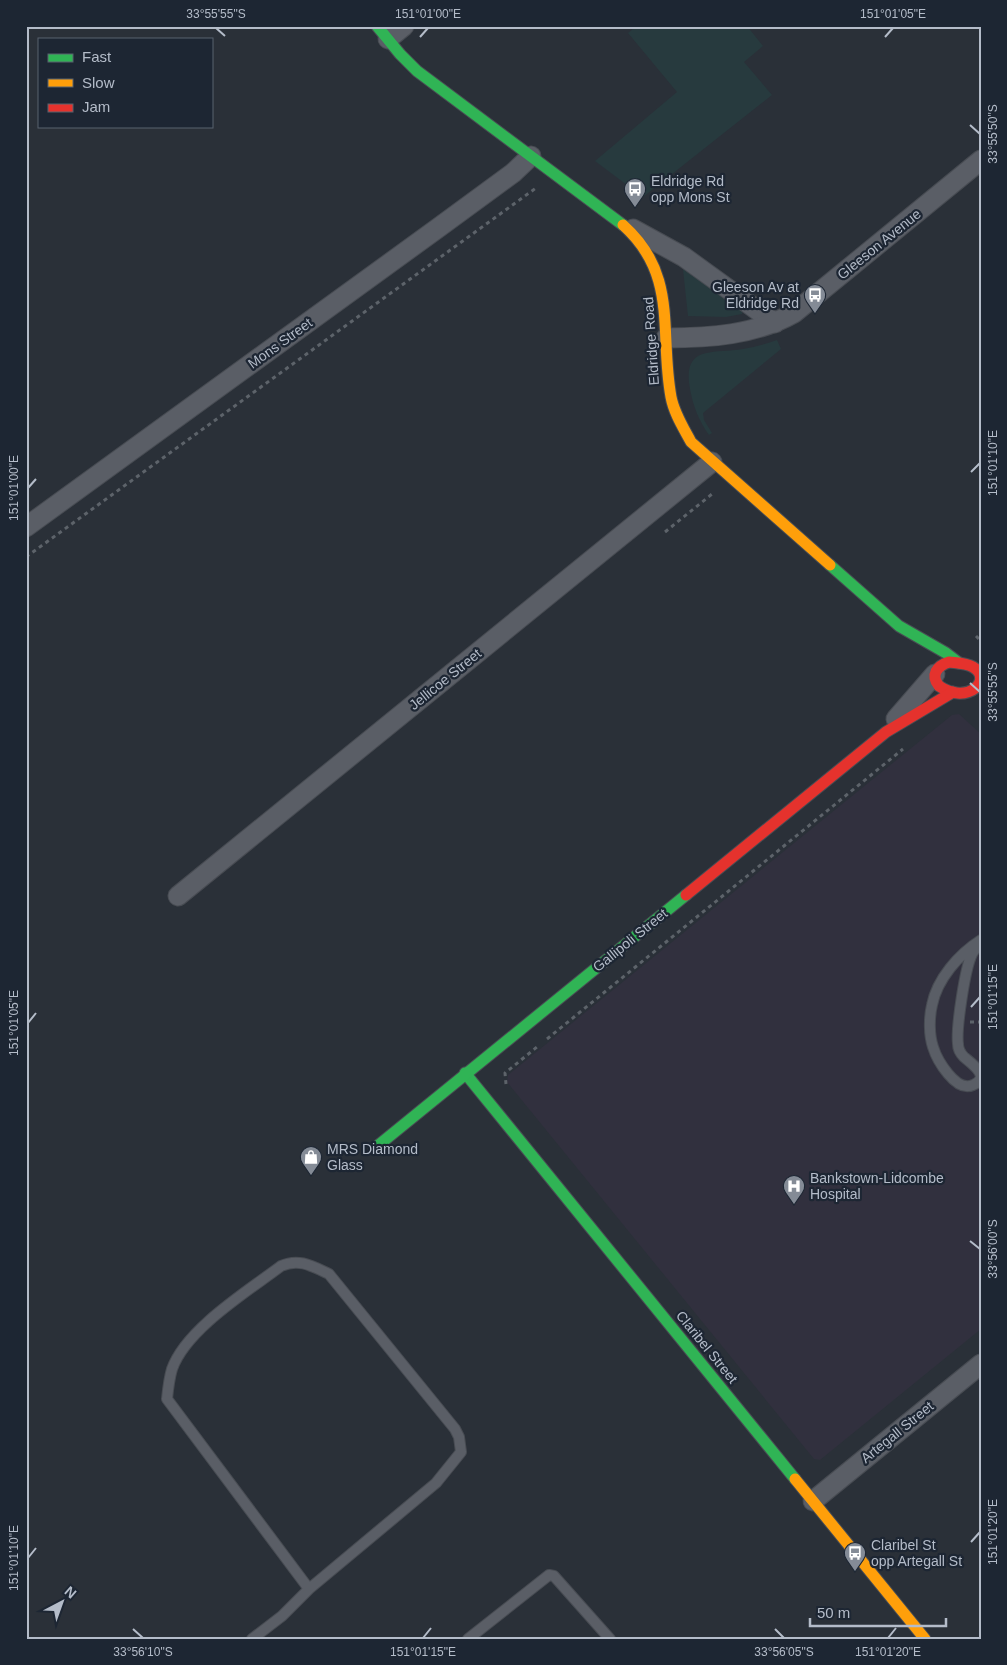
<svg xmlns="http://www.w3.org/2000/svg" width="1007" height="1665" font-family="Arial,sans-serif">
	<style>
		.medical { fill: #31303e }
		.green { fill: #273a3e }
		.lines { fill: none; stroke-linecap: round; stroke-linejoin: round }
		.lane-casing { stroke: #484c53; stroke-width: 12 }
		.street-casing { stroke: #484c53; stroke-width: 21 }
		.fast-casing { stroke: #484c53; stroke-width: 13 }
		.slow-casing { stroke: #484c53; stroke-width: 13 }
		.jam-casing { stroke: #484c53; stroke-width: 13 }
		.path { stroke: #5d636a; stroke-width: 3; stroke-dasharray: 4 4; stroke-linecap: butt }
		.lane { stroke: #5a5e66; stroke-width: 10 }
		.street { stroke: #5a5e66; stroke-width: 19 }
		.fast { stroke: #30b455; stroke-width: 11 }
		.slow { stroke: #ff9f0a; stroke-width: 11 }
		.jam { stroke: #e5322d; stroke-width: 11 }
		.ticks { fill: none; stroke: #b4bcc9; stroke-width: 2 }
		.labels { text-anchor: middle; stroke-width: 4.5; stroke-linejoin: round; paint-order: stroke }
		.poi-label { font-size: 14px; fill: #b4bcc9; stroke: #1d2633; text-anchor: start }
		.street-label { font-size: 14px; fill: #b4bcc9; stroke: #1d2633 }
		.neatline { fill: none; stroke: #b4bcc9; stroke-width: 2 }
		.ticks-label { font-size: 12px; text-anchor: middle; fill: #b4bcc9 }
	</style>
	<rect width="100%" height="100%" fill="#2a3038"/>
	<path class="medical" d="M 959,714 L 981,734 L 981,1329 L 820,1460 L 814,1459 L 507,1082 L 508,1075 L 952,715 Z"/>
	<g class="green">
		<path d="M 637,26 L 747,26 L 763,46 L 744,62 L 772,95 L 643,197 L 595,161 L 677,92 L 628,33 Z"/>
		<path d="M 683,269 L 742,311 L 742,314 L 726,317 L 688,316 Z"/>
		<path d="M 777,340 L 781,349 L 703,413 L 704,420 L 712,433 L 709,435 C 699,421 693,406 690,389 C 682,345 712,354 743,349 C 754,347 766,344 777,340 Z"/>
	</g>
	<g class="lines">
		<g class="lane-casing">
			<g id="lane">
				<path d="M 981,940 C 959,954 937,979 932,1005 C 929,1018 929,1035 933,1047 C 937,1060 956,1093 973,1085 C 992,1077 971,1063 964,1057 C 961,1054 958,1049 958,1044 C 956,1028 965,968 972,954 C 974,950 978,946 981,942"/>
				<path d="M 252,1639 L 282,1616 L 309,1589 L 436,1483 L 461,1452 L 459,1437 L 455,1429 L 329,1274 C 312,1266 299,1258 281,1266 C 248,1291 186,1329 172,1369 C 169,1379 168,1389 167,1399 L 309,1589"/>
				<path d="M 468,1639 L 549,1575 L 554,1576 L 610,1639"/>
			</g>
		</g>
		<g class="street-casing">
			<g id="street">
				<path d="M 388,39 L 404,26"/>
				<path d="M 633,229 L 684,257 L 775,323"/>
				<path d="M 666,338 C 709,338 755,335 794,313 L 981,160"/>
				<path d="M 26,527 L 438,228 L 513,173 L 531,156"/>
				<path d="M 896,719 L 935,674"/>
				<path d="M 178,896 L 712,462"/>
				<path d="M 813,1501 L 981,1364"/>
			</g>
		</g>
		<g class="fast-casing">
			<g id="fast">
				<path d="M 377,26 L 400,54 L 417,71 L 623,225"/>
				<path d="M 830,565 L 899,626 L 946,653 L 959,663"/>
				<path d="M 465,1073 L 795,1479"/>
				<path d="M 375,1148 L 686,895"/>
			</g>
		</g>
		<g class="slow-casing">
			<g id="slow">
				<path d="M 623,225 C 679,275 659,332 671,397 C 674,413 683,427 691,442 L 830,565"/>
				<path d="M 795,1479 L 925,1639"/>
			</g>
		</g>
		<g class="jam-casing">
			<g id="jam">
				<path d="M 949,662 C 957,663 966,663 973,667 C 994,679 968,706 939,686 C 930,675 937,666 949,662 Z"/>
				<path d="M 686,895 L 886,732 L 953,692"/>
			</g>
		</g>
		<g class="path">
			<path d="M 665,532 L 712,494"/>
			<path d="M 26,557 L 536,188"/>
			<path d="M 976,636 L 981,641"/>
			<path d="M 970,1022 L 980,1022"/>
			<path d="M 547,1039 L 903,749"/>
			<path d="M 506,1084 L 505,1073 L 537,1047"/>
		</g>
		<use href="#lane" class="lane"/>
		<use href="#street" class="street"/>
		<use href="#fast" class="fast"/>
		<use href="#slow" class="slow"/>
		<use href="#jam" class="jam"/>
	</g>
	<path class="ticks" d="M 216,28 L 225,36M 420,37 L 428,28M 885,37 L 893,28M 970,125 L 980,134M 971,472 L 980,463M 28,488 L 36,479M 970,683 L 980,692M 971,1007 L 980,997M 28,1023 L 36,1013M 970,1241 L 980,1249M 971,1542 L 980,1532M 28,1558 L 36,1548M 133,1629 L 143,1638M 775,1629 L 784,1638M 423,1638 L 431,1628M 888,1638 L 896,1628"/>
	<defs>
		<g id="bus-pin" transform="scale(1.125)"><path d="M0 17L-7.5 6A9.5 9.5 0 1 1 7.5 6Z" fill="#848b96" stroke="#1d2633"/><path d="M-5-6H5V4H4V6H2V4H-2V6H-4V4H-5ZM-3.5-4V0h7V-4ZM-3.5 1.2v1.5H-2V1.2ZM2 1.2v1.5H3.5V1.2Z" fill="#fff"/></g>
		<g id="shop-pin" transform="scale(1.125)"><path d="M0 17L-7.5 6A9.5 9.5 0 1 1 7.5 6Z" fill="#848b96" stroke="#1d2633"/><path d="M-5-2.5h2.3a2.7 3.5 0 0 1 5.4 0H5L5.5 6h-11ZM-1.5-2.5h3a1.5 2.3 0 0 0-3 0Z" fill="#fff"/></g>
		<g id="hospital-pin" transform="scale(1.125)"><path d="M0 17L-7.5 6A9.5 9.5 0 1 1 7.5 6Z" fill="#848b96" stroke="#1d2633"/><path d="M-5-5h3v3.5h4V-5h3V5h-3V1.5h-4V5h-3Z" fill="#fff"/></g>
	</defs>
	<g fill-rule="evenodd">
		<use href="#bus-pin" x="635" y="189"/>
		<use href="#bus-pin" x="815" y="295"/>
		<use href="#shop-pin" x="311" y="1157"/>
		<use href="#hospital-pin" x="794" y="1186"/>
		<use href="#bus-pin" x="855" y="1553"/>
	</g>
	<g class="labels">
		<g class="poi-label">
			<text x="651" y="186">Eldridge Rd<tspan x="651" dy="16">opp Mons St</tspan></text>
			<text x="799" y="292" text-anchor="end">Gleeson Av at<tspan x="799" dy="16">Eldridge Rd</tspan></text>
			<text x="327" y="1154">MRS Diamond<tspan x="327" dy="16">Glass</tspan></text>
			<text x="810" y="1183">Bankstown-Lidcombe<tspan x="810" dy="16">Hospital</tspan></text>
			<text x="871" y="1550">Claribel St<tspan x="871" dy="16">opp Artegall St</tspan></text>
		</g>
		<g class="street-label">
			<text transform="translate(879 244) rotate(-39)" y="5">Gleeson Avenue</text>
			<text transform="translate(651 341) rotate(-94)" y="5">Eldridge Road</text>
			<text transform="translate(280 343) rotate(-36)" y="5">Mons Street</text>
			<text transform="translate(445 679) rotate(-39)" y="5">Jellicoe Street</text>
			<text transform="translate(630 940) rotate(-39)" y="5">Gallipoli Street</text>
			<text transform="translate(707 1347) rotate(51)" y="5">Claribel Street</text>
			<text transform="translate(897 1432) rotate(-39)" y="5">Artegall Street</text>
		</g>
	</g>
	<rect width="1007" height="1665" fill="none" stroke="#1d2633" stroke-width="55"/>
	<rect x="38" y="38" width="175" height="90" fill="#1d2633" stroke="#59626f"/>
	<rect x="48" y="54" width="25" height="8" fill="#30b455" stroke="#59626f"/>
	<text x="82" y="62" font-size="15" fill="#b4bcc9">Fast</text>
	<rect x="48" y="79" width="25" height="8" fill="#ff9f0a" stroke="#59626f"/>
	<text x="82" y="88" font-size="15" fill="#b4bcc9">Slow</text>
	<rect x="48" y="104" width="25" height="8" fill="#e5322d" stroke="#59626f"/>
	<text x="82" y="112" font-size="15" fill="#b4bcc9">Jam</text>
	<g transform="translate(62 1602) rotate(41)" stroke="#1d2633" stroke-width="4" paint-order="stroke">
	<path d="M0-4L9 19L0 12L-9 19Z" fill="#b4bcc9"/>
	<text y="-8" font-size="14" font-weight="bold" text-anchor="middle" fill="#b4bcc9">N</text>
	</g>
	<path d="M810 1618v8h136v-8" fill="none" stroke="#b4bcc9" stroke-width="2.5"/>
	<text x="817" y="1618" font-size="15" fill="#b4bcc9" stroke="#1d2633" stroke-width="4" paint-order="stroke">50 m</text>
	<rect x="28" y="28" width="952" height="1610" class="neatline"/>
	<g class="ticks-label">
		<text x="216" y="18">33°55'55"S</text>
		<text x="428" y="18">151°01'00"E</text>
		<text x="893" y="18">151°01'05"E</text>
		<text transform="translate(993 134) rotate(-90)" y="4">33°55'50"S</text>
		<text transform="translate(993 463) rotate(-90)" y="4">151°01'10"E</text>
		<text transform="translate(14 488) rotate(-90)" y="4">151°01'00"E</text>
		<text transform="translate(993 692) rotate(-90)" y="4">33°55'55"S</text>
		<text transform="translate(993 997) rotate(-90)" y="4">151°01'15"E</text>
		<text transform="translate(14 1023) rotate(-90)" y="4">151°01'05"E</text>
		<text transform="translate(993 1249) rotate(-90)" y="4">33°56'00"S</text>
		<text transform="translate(993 1532) rotate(-90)" y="4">151°01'20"E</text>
		<text transform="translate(14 1558) rotate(-90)" y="4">151°01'10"E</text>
		<text x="143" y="1656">33°56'10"S</text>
		<text x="423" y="1656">151°01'15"E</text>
		<text x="784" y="1656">33°56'05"S</text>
		<text x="888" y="1656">151°01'20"E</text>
	</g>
</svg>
